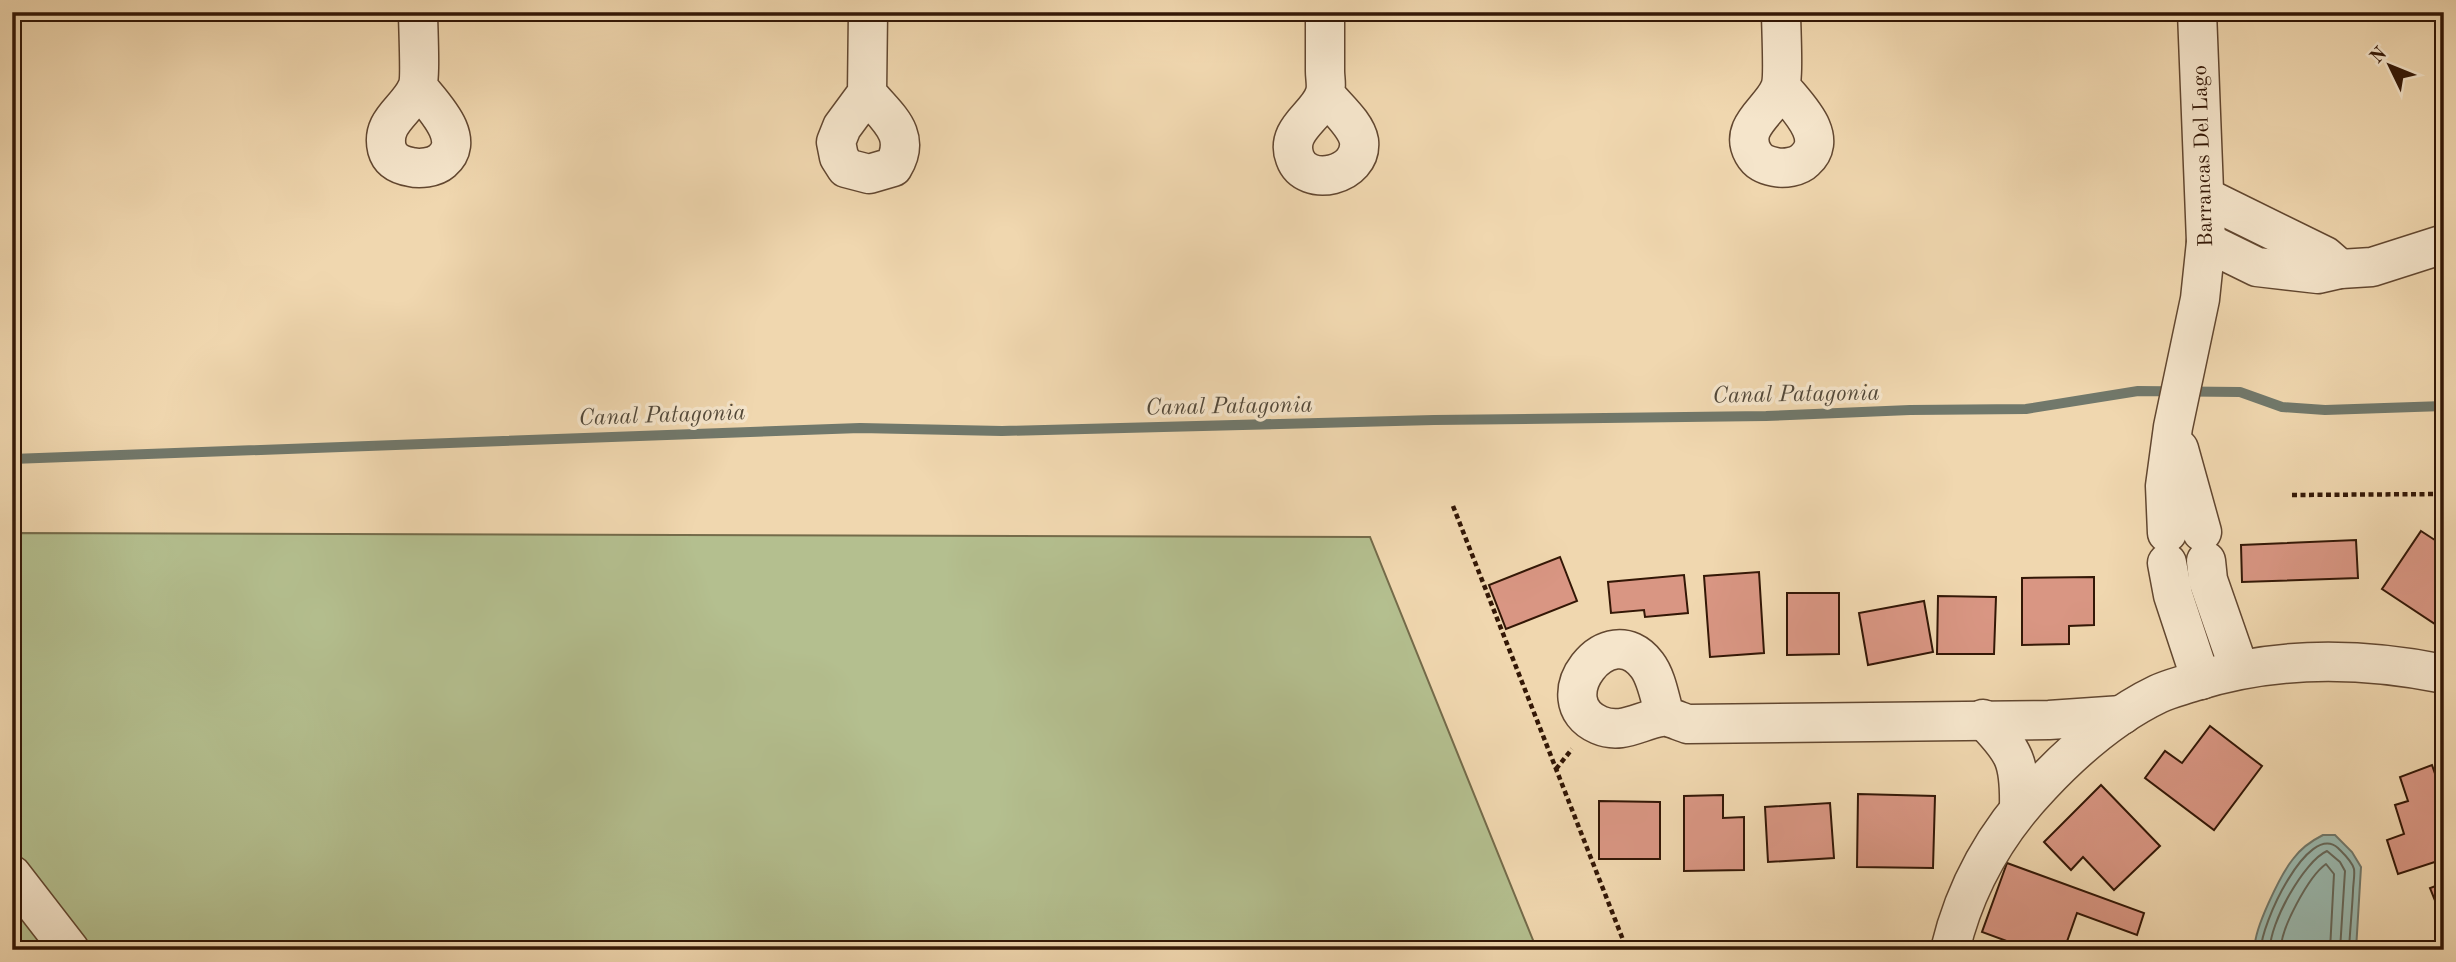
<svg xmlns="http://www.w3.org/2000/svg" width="2456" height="962" font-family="'Old Standard TT',serif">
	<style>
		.green { fill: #b4bf8f; stroke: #746b4a; stroke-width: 2 }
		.water { fill: #9ab9af; stroke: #71786b; stroke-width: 2 }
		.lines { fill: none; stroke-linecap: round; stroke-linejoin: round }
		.shore { stroke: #66685a; stroke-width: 2 }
		.stream { stroke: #71786b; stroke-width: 10 }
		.building { fill: #d99683; stroke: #331706; stroke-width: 2 }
		.minor-casing { stroke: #624730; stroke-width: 41 }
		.path { stroke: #331706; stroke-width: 4.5; stroke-dasharray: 5 3.5; stroke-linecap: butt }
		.minor { stroke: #f5e5cb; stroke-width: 38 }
		.labels { text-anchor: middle; stroke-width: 7; stroke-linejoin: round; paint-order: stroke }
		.street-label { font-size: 21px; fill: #331706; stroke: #f5e5cb }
		.water-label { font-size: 23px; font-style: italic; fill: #524839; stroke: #f5e5cb }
	</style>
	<rect width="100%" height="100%" fill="#f0d7af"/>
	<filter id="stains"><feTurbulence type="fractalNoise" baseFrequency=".00286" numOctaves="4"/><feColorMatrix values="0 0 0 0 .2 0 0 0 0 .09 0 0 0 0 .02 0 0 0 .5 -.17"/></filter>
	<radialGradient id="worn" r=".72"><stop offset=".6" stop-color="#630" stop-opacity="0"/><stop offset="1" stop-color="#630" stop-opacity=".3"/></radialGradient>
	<path class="green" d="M 12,533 L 1370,537 L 1537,950 L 12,950 Z"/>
	<path class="water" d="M 2323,835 L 2335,835 L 2352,852 L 2361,867 L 2356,950 L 2255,950 C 2252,932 2281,874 2293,859 C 2301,848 2311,841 2323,835 Z"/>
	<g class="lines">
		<g class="shore">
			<path d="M 2261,950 C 2260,926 2308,821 2338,848 C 2344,854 2352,861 2354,869 C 2355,876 2353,884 2353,891 C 2352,911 2350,930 2349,950"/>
			<path d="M 2270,950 C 2269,924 2304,861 2327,851 L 2340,862 L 2345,871 L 2340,950"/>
			<path d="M 2281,950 C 2280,929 2309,876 2326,864 L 2334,874 L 2330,950"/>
		</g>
		<path class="stream" d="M 12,459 L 860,428 L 1002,431 L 1434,420 L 1766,416 L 1910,410 L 2026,409 L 2138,391 L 2240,392 L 2282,407 L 2325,410 L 2444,406"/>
	</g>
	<g class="building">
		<path d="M 2421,531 L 2444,546 L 2444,623 L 2441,628 L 2382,589 Z"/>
		<path d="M 2356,540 L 2358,578 L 2242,582 L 2241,545 Z"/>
		<path d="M 1560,557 L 1577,601 L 1506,629 L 1489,585 Z"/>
		<path d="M 1759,572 L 1764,653 L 1710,657 L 1704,576 Z"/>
		<path d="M 1684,575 L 1688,613 L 1645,617 L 1644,610 L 1611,613 L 1608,582 Z"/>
		<path d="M 2094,577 L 2094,625 L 2069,626 L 2069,644 L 2022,645 L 2022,578 Z"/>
		<path d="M 1787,593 L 1839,593 L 1839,654 L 1787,655 Z"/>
		<path d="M 1938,596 L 1996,597 L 1994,654 L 1937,654 Z"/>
		<path d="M 1924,601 L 1933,652 L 1868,665 L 1859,613 Z"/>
		<path d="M 2210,726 L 2262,766 L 2214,830 L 2145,778 L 2165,751 L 2182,763 Z"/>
		<path d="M 2432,765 L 2444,800 L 2444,859 L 2398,874 L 2387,840 L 2404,834 L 2395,805 L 2408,801 L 2400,777 Z"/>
		<path d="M 2101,785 L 2160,846 L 2114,890 L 2083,857 L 2071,870 L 2044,842 Z"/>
		<path d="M 1858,794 L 1935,796 L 1933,868 L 1857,867 Z"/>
		<path d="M 1723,795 L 1723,818 L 1744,817 L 1744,870 L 1684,871 L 1684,796 Z"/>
		<path d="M 1599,801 L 1660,802 L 1660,859 L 1599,859 Z"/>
		<path d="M 1830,803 L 1834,858 L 1768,862 L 1765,807 Z"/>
		<path d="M 2007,863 L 2144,913 L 2137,935 L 2077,913 L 2064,950 L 2031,950 L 1982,932 Z"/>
		<path d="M 2444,883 L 2444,923 L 2430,888 Z"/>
	</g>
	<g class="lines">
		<g class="minor-casing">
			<g id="minor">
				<path d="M 418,87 C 432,105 468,139 442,161 C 434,168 419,169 411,167 C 399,165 390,160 387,149 C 380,121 408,110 417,88 C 421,79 418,26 418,12"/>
				<path d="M 1781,87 C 1795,105 1831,137 1805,160 C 1798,167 1784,169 1775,167 C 1765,165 1758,162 1753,153 C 1738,126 1772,110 1780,88 C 1784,78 1781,26 1781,12"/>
				<path d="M 867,93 C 886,117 913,134 893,167 L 869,174 L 846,168 L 839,157 L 836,142 L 842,127 L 867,93 L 868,12"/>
				<path d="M 1325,94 C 1335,107 1356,124 1359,141 C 1363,176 1306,189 1295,158 C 1284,129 1319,116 1325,93 C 1327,86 1325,78 1325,71 C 1325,52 1325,32 1325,12"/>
				<path d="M 2205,197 L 2325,256 L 2340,269"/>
				<path d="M 2206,242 L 2257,267 L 2318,274 L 2340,269 L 2372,267 L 2444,244"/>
				<path d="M 2179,449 L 2202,532"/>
				<path d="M 2167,533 L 2165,486 L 2173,427 L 2200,299 L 2206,242 L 2197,12"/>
				<path d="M 2206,561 L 2208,580 L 2239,669"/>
				<path d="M 2167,563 L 2173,595 L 2201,680"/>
				<path d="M 1665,716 C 1660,700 1657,678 1647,665 C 1609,614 1543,701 1599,725 C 1622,735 1640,720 1662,717 C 1670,716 1680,722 1688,724 L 2049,720 L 2122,715"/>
				<path d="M 1983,719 C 2015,752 2020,761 2019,808"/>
				<path d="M 12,875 L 70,950"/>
				<path d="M 1950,950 C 1965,887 1997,831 2041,785 C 2074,750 2114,715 2158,694 C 2168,689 2181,686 2193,682 C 2275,656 2360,657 2444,674"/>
			</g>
		</g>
		<g class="path">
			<path d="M 2292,495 L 2444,494"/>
			<path d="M 1453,506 L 1627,950"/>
			<path d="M 1556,769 L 1572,749"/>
		</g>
		<use href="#minor" class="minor"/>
	</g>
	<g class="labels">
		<g class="street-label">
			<text transform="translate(2202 156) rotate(-92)" y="7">Barrancas Del Lago</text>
		</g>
		<g class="water-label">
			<text transform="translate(1796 393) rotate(-1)" y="8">Canal Patagonia</text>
			<text transform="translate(1229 405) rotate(-1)" y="8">Canal Patagonia</text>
			<text transform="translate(662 414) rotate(-2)" y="8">Canal Patagonia</text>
		</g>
	</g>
	<rect width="2456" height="962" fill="none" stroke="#f0d7af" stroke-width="42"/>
	<rect x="14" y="14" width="2428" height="934" fill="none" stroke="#331706" stroke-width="3.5"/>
	<rect x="21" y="21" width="2414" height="920" fill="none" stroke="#331706" stroke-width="2"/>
	<g transform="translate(2390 66) rotate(313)" stroke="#f5e5cb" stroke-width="5" paint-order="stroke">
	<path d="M0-5L12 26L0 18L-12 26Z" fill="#331706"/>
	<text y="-10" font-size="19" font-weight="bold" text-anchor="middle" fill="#331706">N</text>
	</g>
	<rect width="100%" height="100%" filter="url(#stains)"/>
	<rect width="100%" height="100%" fill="url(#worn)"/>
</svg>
